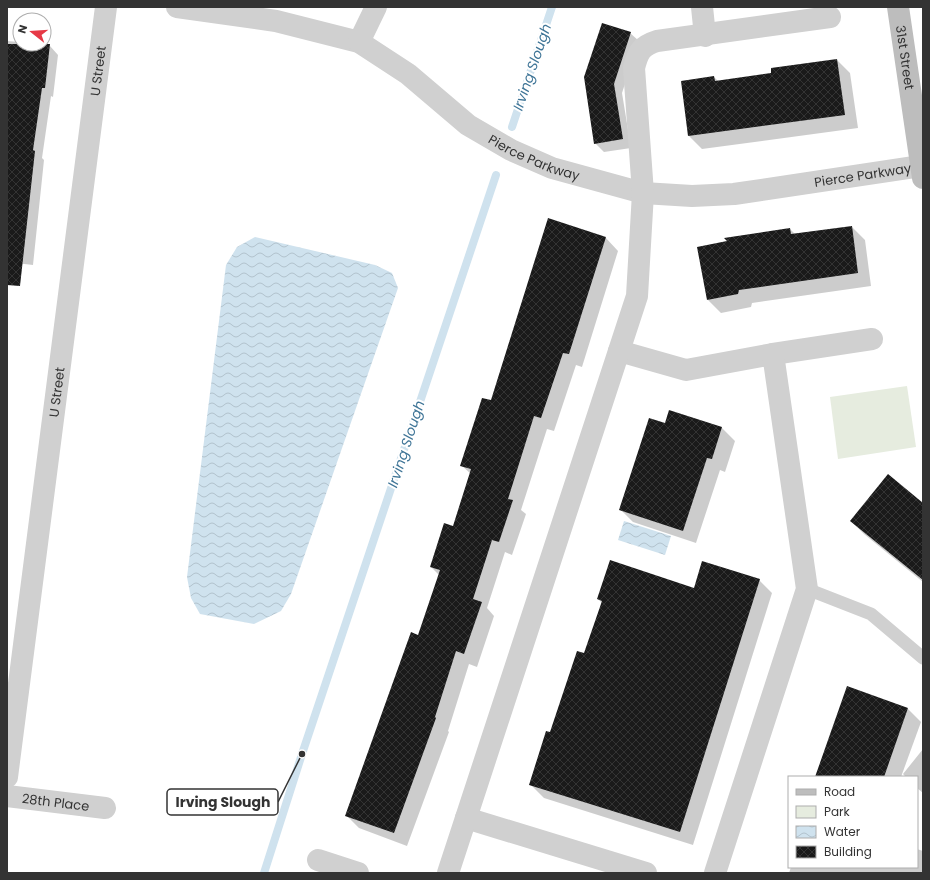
<svg xmlns="http://www.w3.org/2000/svg" width="930" height="880" font-family="Poppins,sans-serif">
	<style>
		.green { fill: #e6ecdf }
		.water { fill: url(#water-waves) }
		.shadow { fill: #0003 }
		.lines { fill: none; stroke-linecap: round; stroke-linejoin: round }
		.stream { stroke: #cfe2ee; stroke-width: 8 }
		.building { fill: url(#building-cross-hatch) }
		.lane { stroke: #d0d0d0; stroke-width: 13 }
		.street { stroke: #d0d0d0; stroke-width: 22 }
		.secondary { stroke: #bdbdbd; stroke-width: 22 }
		.labels { text-anchor: middle; stroke-width: 4; stroke-linejoin: round; paint-order: stroke }
		.street-label { font-size: 13px; fill: #333; stroke: #fff }
		.water-label { font-size: 14px; font-style: italic; fill: #3f7597; stroke: #fff }
		.leader { fill: none; stroke: #333; stroke-width: 1.5 }
		.callout-dot { fill: #333; stroke: #fff; stroke-width: 1.5 }
		.callout { fill: #fff; stroke: #333; stroke-width: 1.5 }
		.callout-label { font-size: 14px; text-anchor: middle; font-weight: bold; fill: #333 }
	</style>
	<defs>
		<pattern id="water-waves" width="16" height="10" patternUnits="userSpaceOnUse"><rect width="16" height="10" fill="#cfe2ee"/><path d="M0 5q4-4 8 0t8 0" fill="none" stroke="#b2c2cd"/></pattern>
		<pattern id="building-cross-hatch" width="8" height="8" patternUnits="userSpaceOnUse"><rect width="8" height="8" fill="#1a1a1a"/><path d="M0 0l8 8M0 8l8-8" fill="none" stroke="#333"/></pattern>
	</defs>
	<rect width="100%" height="100%" fill="#fff"/>
	<path class="green" d="M 907,386 L 916,447 L 838,459 L 830,397 Z"/>
	<g class="water">
		<path d="M 255,237 L 375,265 L 392,273 L 398,288 L 291,594 L 281,611 L 254,624 L 200,614 L 191,598 L 187,577 L 226,265 L 237,247 Z"/>
		<path d="M 624,521 L 671,536 L 665,555 L 618,540 Z"/>
	</g>
	<g class="shadow">
		<path d="M 630,33 L 639,41 L 622,93 L 631,148 L 604,152 L 595,143 Z"/>
		<path d="M 7,41 L 20,42 L 20,44 L 50,46 L 58,55 L 53,97 L 51,96 L 42,158 L 44,160 L 33,265 L 7,262 Z"/>
		<path d="M 837,60 L 850,73 L 858,128 L 702,149 L 689,136 L 714,77 L 718,81 L 772,74 Z"/>
		<path d="M 852,227 L 865,240 L 871,286 L 752,303 L 751,307 L 721,313 L 708,300 L 698,248 L 790,229 L 796,235 Z"/>
		<path d="M 605,237 L 618,251 L 582,367 L 576,365 L 554,431 L 547,429 L 521,510 L 526,514 L 512,555 L 505,552 L 487,608 L 494,616 L 477,667 L 469,664 L 448,731 L 449,732 L 407,846 L 359,828 L 346,815 L 419,636 L 439,575 L 431,567 L 453,527 L 471,474 L 461,465 L 492,402 Z"/>
		<path d="M 669,411 L 722,428 L 735,441 L 725,472 L 720,470 L 696,543 L 633,522 L 620,509 L 665,424 Z"/>
		<path d="M 923,504 L 923,582 L 864,534 L 851,521 Z"/>
		<path d="M 759,580 L 772,593 L 693,845 L 544,798 L 531,785 L 585,655 L 602,603 L 598,599 L 694,589 Z"/>
		<path d="M 908,709 L 921,722 L 901,777 L 816,777 Z"/>
		<path d="M 923,749 L 923,793 L 917,788 L 917,777 L 906,777 L 903,774 Z"/>
		<path d="M 917,849 L 923,851 L 923,873 L 789,873 L 791,867 L 917,867 Z"/>
	</g>
	<g class="lines">
		<g class="stream">
			<path d="M 512,127 L 552,7"/>
			<path d="M 264,873 L 302,754 L 496,175"/>
		</g>
	</g>
	<g class="building">
		<path d="M 602,23 L 631,32 L 614,84 L 623,139 L 594,144 L 584,77 Z"/>
		<path d="M 7,44 L 50,44 L 45,88 L 42,88 L 33,150 L 35,151 L 20,286 L 7,285 Z"/>
		<path d="M 837,59 L 845,115 L 688,136 L 681,81 L 714,76 L 715,81 L 771,73 L 771,68 Z"/>
		<path d="M 548,218 L 606,237 L 569,354 L 563,353 L 541,418 L 534,416 L 508,499 L 513,500 L 499,542 L 492,540 L 473,599 L 482,602 L 464,654 L 456,651 L 435,717 L 436,718 L 394,833 L 345,816 L 411,632 L 418,635 L 440,570 L 430,567 L 444,523 L 453,526 L 471,469 L 460,466 L 482,398 L 491,400 Z"/>
		<path d="M 852,226 L 858,273 L 739,290 L 738,294 L 707,300 L 697,247 L 727,241 L 724,238 L 790,228 L 791,234 Z"/>
		<path d="M 669,410 L 722,427 L 712,459 L 707,458 L 683,531 L 619,510 L 649,418 L 665,423 Z"/>
		<path d="M 888,474 L 923,503 L 923,580 L 850,521 Z"/>
		<path d="M 610,560 L 694,588 L 702,561 L 760,579 L 680,832 L 529,785 L 546,731 L 550,732 L 577,651 L 584,653 L 602,601 L 597,599 Z"/>
		<path d="M 847,686 L 908,708 L 884,777 L 815,777 Z"/>
	</g>
	<g class="lines">
		<path class="lane" d="M 807,589 L 871,614 L 923,658"/>
		<g class="street">
			<path id="s1" d="M 177,7 L 276,21 L 359,42 L 408,74 L 468,125 L 511,150 L 552,168 L 643,193 L 692,196 L 734,194 L 921,166"/>
			<path d="M 702,7 L 705,36"/>
			<path d="M 359,42 L 376,7"/>
			<path d="M 619,351 L 686,370 L 773,354 L 872,339"/>
			<path id="s2" d="M 7,777 L 106,7"/>
			<path id="s3" d="M 7,796 L 105,808"/>
			<path d="M 466,818 L 646,873"/>
			<path d="M 318,860 L 358,873"/>
			<path d="M 448,873 L 637,296 L 643,193 L 634,68 C 638,52 641,46 657,41 L 830,17"/>
			<path d="M 715,873 L 807,589 L 773,354"/>
		</g>
		<path class="secondary" id="s4" d="M 898,7 L 923,178"/>
	</g>
	<g class="labels">
		<g class="street-label">
			<text dy="5" stroke="none"><textPath href="#s4" startOffset="51">31st Street</textPath></text>
			<text dy="5" stroke="none"><textPath href="#s2" startOffset="712">U Street</textPath></text>
			<text dy="5" stroke="none"><textPath href="#s1" startOffset="397">Pierce Parkway</textPath></text>
			<text dy="5" stroke="none"><textPath href="#s1" startOffset="733">Pierce Parkway</textPath></text>
			<text dy="5" stroke="none"><textPath href="#s2" startOffset="388">U Street</textPath></text>
			<text dy="5" stroke="none"><textPath href="#s3" startOffset="49">28th Place</textPath></text>
		</g>
		<g class="water-label">
			<text transform="translate(532 67) rotate(-71)" y="5">Irving Slough</text>
			<text transform="translate(406 444) rotate(-72)" y="5">Irving Slough</text>
		</g>
	</g>
	<path class="leader" d="M302 754L278 802"/>
	<circle class="callout-dot" cx="302" cy="754" r="4"/>
	<rect class="callout" x="167" y="789" width="111" height="26" rx="4"/>
	<g class="callout-label">
		<text x="223" y="807">Irving Slough</text>
	</g>
	<rect width="930" height="880" fill="none" stroke="#333333" stroke-width="16"/>
	<rect x="788" y="776" width="130" height="92" fill="#ffffff" stroke="#adadad"/>
	<rect x="796" y="789" width="20" height="6" fill="#bdbdbd" stroke="#adadad"/>
	<text x="824" y="796" font-size="12" fill="#333333">Road</text>
	<rect x="796" y="806" width="20" height="12" fill="#e6ecdf" stroke="#adadad"/>
	<text x="824" y="816" font-size="12" fill="#333333">Park</text>
	<rect x="796" y="826" width="20" height="12" fill="url(#water-waves)" stroke="#adadad"/>
	<text x="824" y="836" font-size="12" fill="#333333">Water</text>
	<rect x="796" y="846" width="20" height="12" fill="url(#building-cross-hatch)" stroke="#adadad"/>
	<text x="824" y="856" font-size="12" fill="#333333">Building</text>
	<g transform="translate(32 32) rotate(287)"><circle r="19" fill="#ffffff" stroke="#adadad"/>
	<path d="M0-3L7 15L0 10L-7 15Z" fill="#e63946"/>
	<text y="-6" font-size="11" font-weight="bold" text-anchor="middle" fill="#333333">N</text>
	</g>
</svg>
